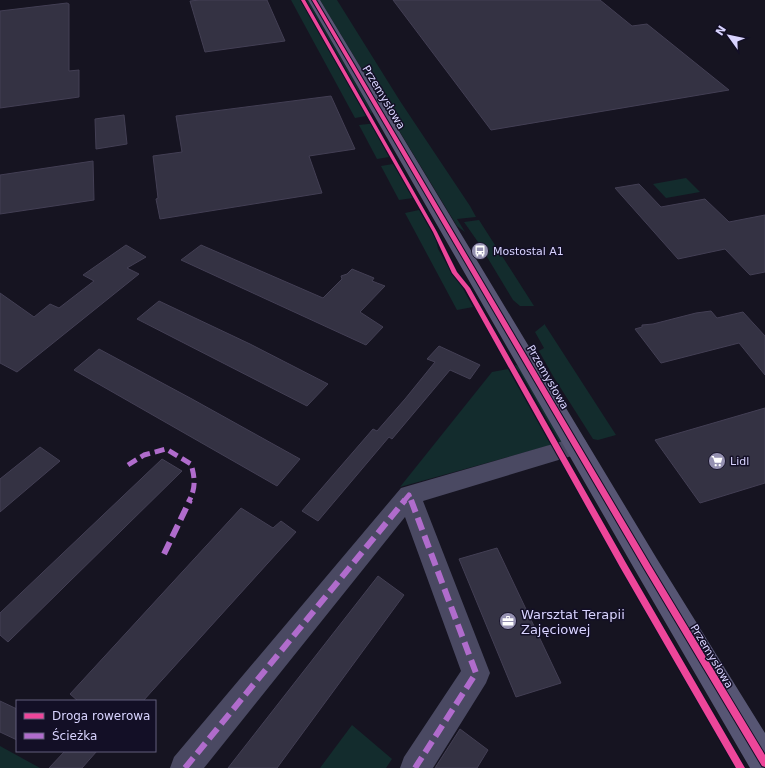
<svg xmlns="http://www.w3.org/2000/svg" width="765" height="768" font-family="'DejaVu Sans',sans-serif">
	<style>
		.green { fill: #132c2d }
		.building { fill: #343243; stroke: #433f54 }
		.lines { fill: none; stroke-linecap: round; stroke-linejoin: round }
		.street { fill: #4a4962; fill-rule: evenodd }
		.secondary { fill: #575674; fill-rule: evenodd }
		.quiet-far1 { stroke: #b06ccc; stroke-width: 5; stroke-dasharray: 10 5; stroke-linecap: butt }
		.quiet { stroke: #b06ccc; stroke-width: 6; stroke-dasharray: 13 6; stroke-linecap: butt }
		.cycleway-casing { stroke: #130f26; stroke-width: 2 }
		.cycleway { fill: #ed469a; fill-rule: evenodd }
		.labels { text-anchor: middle; stroke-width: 3; stroke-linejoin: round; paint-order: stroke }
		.street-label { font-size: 11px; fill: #d9d4ff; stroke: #130f26 }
		.poi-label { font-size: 11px; fill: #d9d4ff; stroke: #130f26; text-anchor: start }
		.near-poi-label { font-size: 13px; fill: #d9d4ff; stroke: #130f26; text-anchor: start }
	</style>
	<rect width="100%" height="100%" fill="#161421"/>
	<g class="green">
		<path d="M 291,0 L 301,0 L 366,116 L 355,118 Z"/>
		<path d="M 305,0 L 308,0 L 372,112 L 371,114 Z"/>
		<path d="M 320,0 L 337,0 L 400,101 L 470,206 L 476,217 L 457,219 L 465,232 L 457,226 Z"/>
		<path d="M 368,124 L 371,124 L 389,157 L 377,159 L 359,125 Z"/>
		<path d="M 393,164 L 413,198 L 399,200 L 381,166 Z"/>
		<path d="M 686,178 L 700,192 L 666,198 L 653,184 Z"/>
		<path d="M 419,210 L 436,239 L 438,249 L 452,273 L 461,285 L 473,307 L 457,310 L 405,213 Z"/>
		<path d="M 479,220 L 534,306 L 520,306 L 513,300 L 478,242 L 464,222 Z"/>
		<path d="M 545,324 L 545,325 L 616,435 L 598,440 L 593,439 L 553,376 L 539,351 L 544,348 L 535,332 Z"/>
		<path d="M 512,365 L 516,365 L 523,370 L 564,439 L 561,445 L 520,372 Z"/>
		<path d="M 508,369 L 551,445 L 400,487 L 492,372 Z"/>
		<path d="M 352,725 L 392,759 L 386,768 L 320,768 Z"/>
		<path d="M 0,746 L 40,768 L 0,768 Z"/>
	</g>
	<g class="building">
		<path d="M 200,0 L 267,0 L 285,41 L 205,52 L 190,1 Z"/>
		<path d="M 393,0 L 600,0 L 632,26 L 647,24 L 729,90 L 491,130 Z"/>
		<path d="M 67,3 L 69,4 L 69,71 L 79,70 L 79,97 L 0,108 L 0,11 Z"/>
		<path d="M 331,96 L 355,149 L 309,156 L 322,193 L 160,219 L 156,199 L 158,198 L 153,156 L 182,152 L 176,116 Z"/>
		<path d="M 124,115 L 127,144 L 96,149 L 95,119 Z"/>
		<path d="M 93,161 L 94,200 L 0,214 L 0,175 Z"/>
		<path d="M 639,184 L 661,207 L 705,199 L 729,222 L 765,215 L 765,272 L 750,275 L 725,249 L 678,259 L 615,188 Z"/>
		<path d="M 126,245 L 146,257 L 127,268 L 139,274 L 17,372 L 0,363 L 0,293 L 34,317 L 50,304 L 59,308 L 94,281 L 83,275 Z"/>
		<path d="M 201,245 L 323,298 L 342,279 L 341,276 L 347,274 L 352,269 L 374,278 L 372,281 L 385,286 L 360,312 L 383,327 L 366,345 L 181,260 Z"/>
		<path d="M 159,301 L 250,344 L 328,384 L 307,406 L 137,319 Z"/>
		<path d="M 711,311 L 717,318 L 743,312 L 765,336 L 765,375 L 739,343 L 661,363 L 635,329 L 642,327 L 642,325 L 653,324 L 696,313 Z"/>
		<path d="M 439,346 L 480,365 L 470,379 L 450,370 L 392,439 L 389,437 L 318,521 L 302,511 L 373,429 L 377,431 L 405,399 L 435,362 L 427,359 Z"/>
		<path d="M 99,349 L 192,399 L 300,459 L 277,486 L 74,370 Z"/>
		<path d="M 765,408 L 765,483 L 700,503 L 655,440 Z"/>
		<path d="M 40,447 L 60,461 L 0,512 L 0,479 Z"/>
		<path d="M 162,459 L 182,471 L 8,642 L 0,635 L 0,613 Z"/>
		<path d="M 241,508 L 273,528 L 281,521 L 296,532 L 143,701 L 78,701 L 70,694 Z"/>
		<path d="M 497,548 L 561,683 L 516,697 L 459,559 Z"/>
		<path d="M 378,576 L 404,595 L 277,768 L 228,768 Z"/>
		<path d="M 0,701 L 17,709 L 17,740 L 0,732 Z"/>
		<path d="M 460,729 L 488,750 L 477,768 L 435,768 Z"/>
		<path d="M 65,751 L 97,751 L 82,768 L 49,768 Z"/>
	</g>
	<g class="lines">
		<path class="street" d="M 577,437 L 585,440 L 588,446 L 585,452 L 423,501 L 490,673 L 486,683 L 433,768 L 400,768 L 404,757 L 461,671 L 405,517 L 204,768 L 170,768 L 174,757 L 401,488 Z"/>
		<path class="secondary" d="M 308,0 L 320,0 L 657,559 L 765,733 L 765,768 L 750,768 L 639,577 Z"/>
		<g class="quiet-far1">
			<path d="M 128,465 L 144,455 L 166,449 L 191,464 C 195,478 196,488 189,501"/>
			<path d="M 404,501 L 409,495 L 411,501"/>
		</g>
		<g class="quiet">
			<path d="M 411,500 L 476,673 L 415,768"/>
			<path d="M 164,554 L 190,500"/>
			<path d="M 185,768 L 405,500"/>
		</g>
		<g class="cycleway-casing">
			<g id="cycleway">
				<path d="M 301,0 L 305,0 L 437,232 L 457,272 L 470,288 L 626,563 L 745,768 L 736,768 L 620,567 L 465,289 L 452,273 L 433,232 Z"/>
				<path d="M 312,0 L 316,0 L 651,566 L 765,755 L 765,767 L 762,766 L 645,570 Z"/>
			</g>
		</g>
		<use href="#cycleway" class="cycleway"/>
	</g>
	<defs>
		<g id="bus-disc" transform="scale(0.9)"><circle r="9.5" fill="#9591b1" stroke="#130f26"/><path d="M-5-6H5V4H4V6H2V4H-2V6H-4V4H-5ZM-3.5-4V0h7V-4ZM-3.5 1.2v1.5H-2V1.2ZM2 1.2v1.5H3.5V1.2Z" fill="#fff"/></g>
		<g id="supermarket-disc" transform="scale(0.9)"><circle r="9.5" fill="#9591b1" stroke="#130f26"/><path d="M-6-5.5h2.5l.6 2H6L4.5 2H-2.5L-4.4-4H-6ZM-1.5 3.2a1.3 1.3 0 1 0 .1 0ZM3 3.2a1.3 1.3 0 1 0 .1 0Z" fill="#fff"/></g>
		<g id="office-disc" transform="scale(0.9)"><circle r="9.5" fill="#9591b1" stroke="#130f26"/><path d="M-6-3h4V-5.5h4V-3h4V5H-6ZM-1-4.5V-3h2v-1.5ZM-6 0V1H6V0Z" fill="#fff"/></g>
	</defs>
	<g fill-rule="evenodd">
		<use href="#bus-disc" x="480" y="251"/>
		<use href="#supermarket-disc" x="717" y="461"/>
		<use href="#office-disc" x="508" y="621"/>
	</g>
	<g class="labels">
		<g class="street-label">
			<text transform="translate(384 97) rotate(59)" y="4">Przemysłowa</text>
			<text transform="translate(548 377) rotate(60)" y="4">Przemysłowa</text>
			<text transform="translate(712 656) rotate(59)" y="4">Przemysłowa</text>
		</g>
		<g class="poi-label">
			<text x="493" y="255">Mostostal A1</text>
			<text x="730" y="465">Lidl</text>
		</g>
		<g class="near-poi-label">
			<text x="521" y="619">Warsztat Terapii<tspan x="521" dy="15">Zajęciowej</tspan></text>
		</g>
	</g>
	<rect x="16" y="700" width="140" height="52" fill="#130f26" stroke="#625e7d"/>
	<rect x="24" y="713" width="20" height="6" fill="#ed469a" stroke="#625e7d"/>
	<text x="52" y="720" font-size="12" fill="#d9d4ff">Droga rowerowa</text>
	<rect x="24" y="733" width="20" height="6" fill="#b06ccc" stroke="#625e7d"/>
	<text x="52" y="740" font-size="12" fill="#d9d4ff">Ścieżka</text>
	<g transform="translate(729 36) rotate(303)" stroke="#130f26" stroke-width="3" paint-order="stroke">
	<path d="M0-3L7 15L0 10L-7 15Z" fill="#d9d4ff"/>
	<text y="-6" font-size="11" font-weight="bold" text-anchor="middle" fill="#d9d4ff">N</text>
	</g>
</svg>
